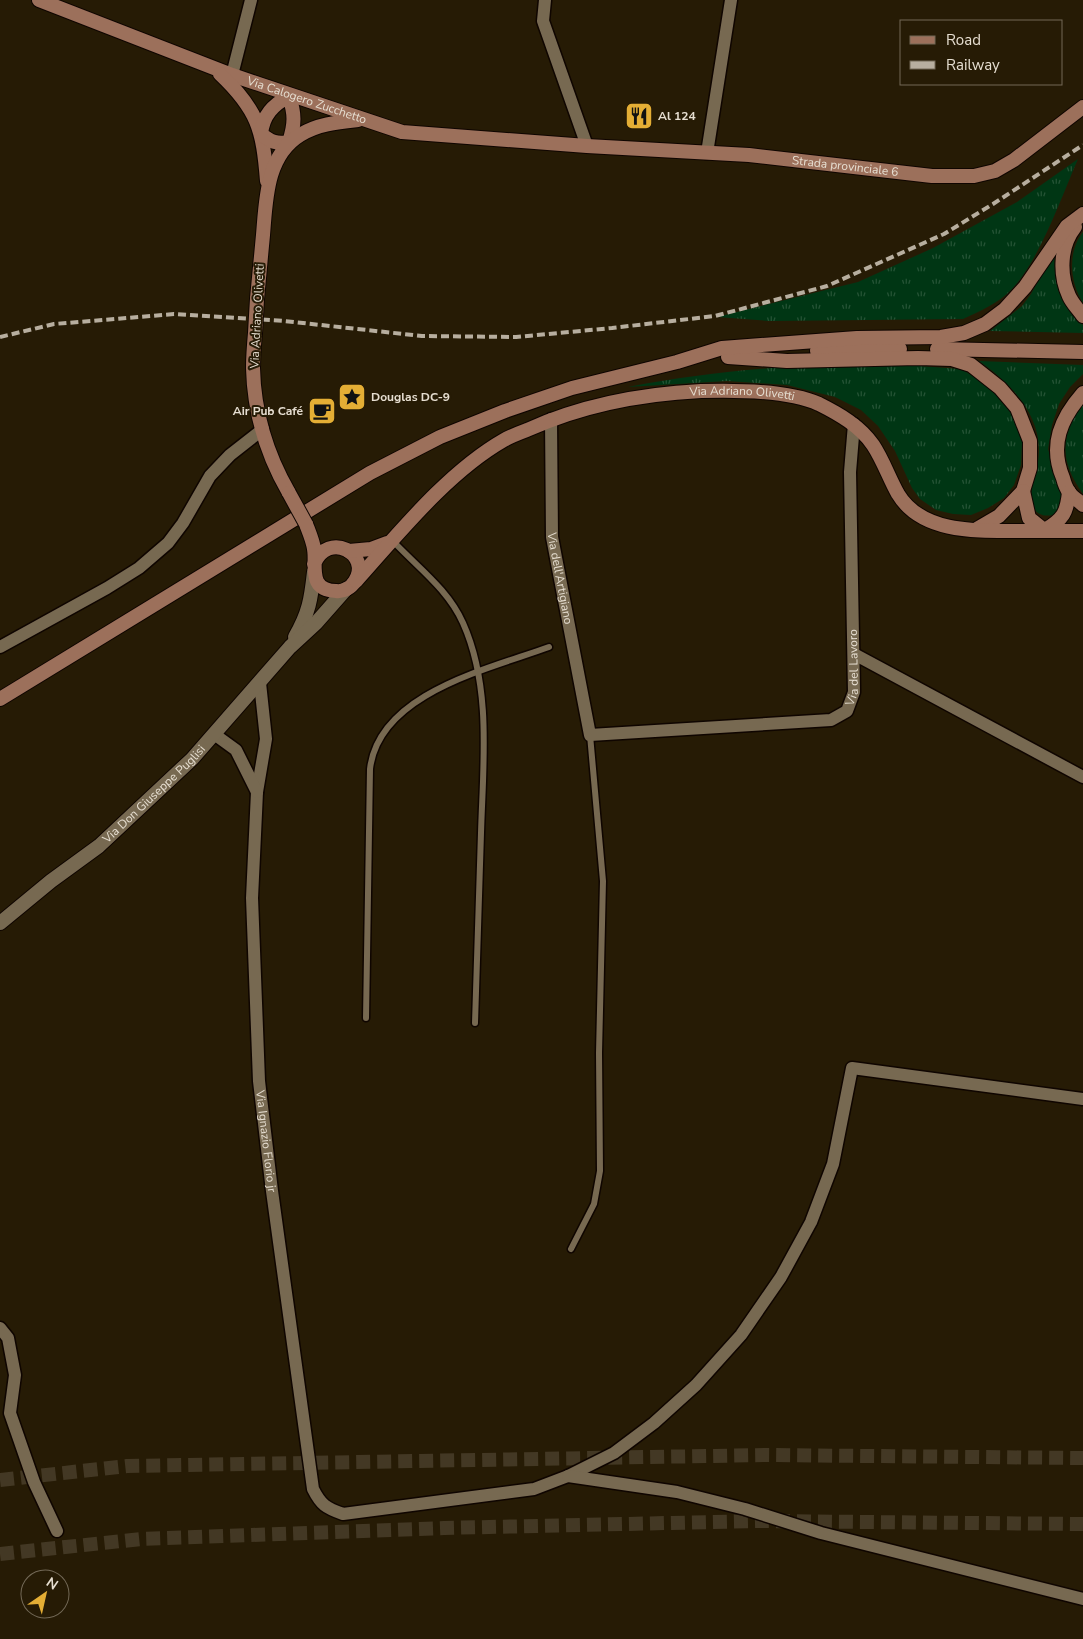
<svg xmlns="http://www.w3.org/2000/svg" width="1083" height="1639" font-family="'Nunito Sans',sans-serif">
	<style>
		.grass { fill: url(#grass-tufts) }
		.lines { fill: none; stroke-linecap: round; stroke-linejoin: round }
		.trunk-tunnel { stroke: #433824; stroke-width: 14; stroke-dasharray: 14 7; stroke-linecap: butt }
		.service-casing { stroke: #0f0500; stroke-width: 9 }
		.minor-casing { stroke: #0f0500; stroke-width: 15 }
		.tertiary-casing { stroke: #0f0500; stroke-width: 16 }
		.secondary-casing { stroke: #0f0500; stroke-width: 16 }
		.service { stroke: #776951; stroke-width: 6 }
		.minor { stroke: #776951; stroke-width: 12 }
		.tertiary { stroke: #776951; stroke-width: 14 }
		.secondary { stroke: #9c705b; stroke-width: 14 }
		.rail { stroke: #b7ae9f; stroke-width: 4; stroke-dasharray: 8 4; stroke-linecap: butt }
		.secondary-bridge-casing { stroke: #0f0500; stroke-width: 16; stroke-linecap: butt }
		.secondary-bridge { stroke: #9c705b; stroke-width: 14 }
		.labels { text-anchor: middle; stroke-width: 4; stroke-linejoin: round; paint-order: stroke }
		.street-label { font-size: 12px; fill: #e6ded1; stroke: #261b05 }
		.poi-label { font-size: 12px; font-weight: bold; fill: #e6ded1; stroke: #261b05; text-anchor: start }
	</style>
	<defs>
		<pattern id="grass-tufts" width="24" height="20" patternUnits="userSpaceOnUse" patternTransform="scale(1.25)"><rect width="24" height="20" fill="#003614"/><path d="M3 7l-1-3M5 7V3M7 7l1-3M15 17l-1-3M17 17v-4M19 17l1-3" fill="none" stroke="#255335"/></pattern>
	</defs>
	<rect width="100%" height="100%" fill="#261b05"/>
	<g class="grass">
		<path d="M 1078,159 C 1061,198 1040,259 1012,289 C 999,303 980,311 963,319 L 769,321 L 717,317 L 858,282 L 933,248 L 1017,202 Z"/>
		<path d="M 1083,232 L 1083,303 C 1070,283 1067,252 1083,232 Z"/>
		<path d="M 1055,250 C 1053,283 1058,303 1083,325 L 1083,333 L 990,331 L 1022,306 L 1031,294 Z"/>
		<path d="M 979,361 L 1083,365 L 1083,374 L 1070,387 L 1059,404 L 1052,425 L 1048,449 L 1063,500 L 1059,508 L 1053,515 C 1043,517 1035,514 1032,504 C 1029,490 1036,476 1038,462 C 1045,418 1012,384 979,361 Z"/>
		<path d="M 863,362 L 961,369 L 985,383 L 1002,398 L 1015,417 L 1022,441 L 1021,465 L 1014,485 L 1004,498 L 988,508 L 971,515 L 953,514 L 936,510 L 920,499 L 912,488 L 895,451 L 878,426 L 861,410 L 835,397 L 787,385 L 727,381 L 628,387 C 705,372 785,366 863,362 Z"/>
		<path d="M 1083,403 L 1083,494 C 1059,460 1060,437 1083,403 Z"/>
	</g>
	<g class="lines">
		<g class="trunk-tunnel">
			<path d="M 0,1480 L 127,1466 L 765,1455 L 1083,1458"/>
			<path d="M 0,1554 L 141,1539 L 444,1528 L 759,1521 L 1083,1524"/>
		</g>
		<g class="service-casing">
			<g id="service">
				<path d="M 392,540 C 417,567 448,589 463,623 C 492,688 483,764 481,833 C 479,897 477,960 475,1023"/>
				<path d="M 366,1018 L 370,769 C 379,693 489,669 549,647"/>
				<path d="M 571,1249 L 594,1204 L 600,1171 L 599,1053 L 603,881 L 590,735"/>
			</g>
		</g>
		<g class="minor-casing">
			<g id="minor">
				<path d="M 545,0 L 543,21 L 587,146"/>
				<path d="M 232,75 L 251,0"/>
				<path d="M 707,153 L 731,0"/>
				<path id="s1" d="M 551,419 L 552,537 L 590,735 L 831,720 L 847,711 L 854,692 L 850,472 L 854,424"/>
				<path d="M 0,647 L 107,588 L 139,568 L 168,543 L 183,523 L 210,476 L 230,455 L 263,429"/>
				<path d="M 854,654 L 1083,777"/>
				<path id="s2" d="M 260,683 L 266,739 L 257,792 L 252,898 L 259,1081 L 272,1191 L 313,1489 C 321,1505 326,1508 343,1514 L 534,1489 L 568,1476 L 614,1453 L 654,1423 L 696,1385 L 741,1335 L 781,1277 L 811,1222 L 833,1164 L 852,1068 L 1083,1099"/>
				<path d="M 214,734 L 236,750 L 257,792"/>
				<path d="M 0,1328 L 8,1338 L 15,1375 L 10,1413 L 34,1482 L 57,1531"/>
				<path d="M 568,1476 L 677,1492 L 745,1509 L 821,1533 L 1083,1599"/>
			</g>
		</g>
		<g class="tertiary-casing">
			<g id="tertiary">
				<path d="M 295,637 C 309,613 311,599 314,572"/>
				<path id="s3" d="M 0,923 L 51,881 L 99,846 L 192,759 L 290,647 L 316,623 L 346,589"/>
			</g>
		</g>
		<g class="secondary-casing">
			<g id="secondary">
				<path id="s4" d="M 39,0 L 232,75 L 402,132 L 587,146 L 749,155 L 932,176 L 974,176 L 995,171 L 1014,160 L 1083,107"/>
				<path d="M 220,74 C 258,110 263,130 267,181"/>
				<path d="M 289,96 C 295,114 295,124 289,142 C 276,144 271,142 261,134 C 263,115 273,105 289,96 Z"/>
				<path d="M 1075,227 C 1060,246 1059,274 1069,296 C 1072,303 1078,309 1083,316"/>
				<path d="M 257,299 C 259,278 261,256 263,235 C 266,200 266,156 300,135 C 317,124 339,122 358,120"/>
				<path d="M 255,333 C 254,344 253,356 253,368 C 254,411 267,455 289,493"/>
				<path d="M 937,349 L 1083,352"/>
				<path d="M 817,351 L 858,349 L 900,349"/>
				<path d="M 728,357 L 787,361 L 918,358 L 952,359 L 971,365 L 1000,388 L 1017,408 L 1030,441 L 1030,468 L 1023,491 L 999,516 L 975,530"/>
				<path d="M 1083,393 C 1061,418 1049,445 1063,478 C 1064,482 1066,488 1069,492 C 1072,497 1079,501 1083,505"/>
				<path d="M 1023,491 L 1029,518 L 1045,531"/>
				<path d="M 306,524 C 309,532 313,541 314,549 C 317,565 307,590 336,591 C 343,592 351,588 355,581 C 372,554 328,530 314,564"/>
				<path d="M 1045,530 C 1063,519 1067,513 1069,492"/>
				<path d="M 349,551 L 371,549 L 387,543"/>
				<path id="s5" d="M 356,581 C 399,533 448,472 504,440 C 511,436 519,433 527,430 C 582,405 641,394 701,391 C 735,390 788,390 819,404 C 839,414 860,426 873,445 C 883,460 889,478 898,494 C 922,534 979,531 1019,531 C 1040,531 1062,531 1083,531"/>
				<path d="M 0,699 L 370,473 L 440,437 L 505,411 L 572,388 L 677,362 L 722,348 L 857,338 L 941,337 L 964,333 L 985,324 L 1005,309 L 1025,287 L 1067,226 L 1083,214"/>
			</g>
		</g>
		<use href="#service" class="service"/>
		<use href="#minor" class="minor"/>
		<use href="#tertiary" class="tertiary"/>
		<use href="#secondary" class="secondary"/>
		<path class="rail" d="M 0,337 L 54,324 L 174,314 L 284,321 L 422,336 L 516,337 L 612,328 L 715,316 L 827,286 L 944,234 L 993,204 L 1083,145"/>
		<g class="secondary-bridge-casing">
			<g id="secondary-bridge">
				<path d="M 255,333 L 257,299"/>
				<path d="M 289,493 L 306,524"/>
			</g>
		</g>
		<use href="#secondary-bridge" class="secondary-bridge"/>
	</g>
	<defs>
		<g id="restaurant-square" transform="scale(1.4375)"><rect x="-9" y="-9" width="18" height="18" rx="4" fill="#e4ae35" stroke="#261b05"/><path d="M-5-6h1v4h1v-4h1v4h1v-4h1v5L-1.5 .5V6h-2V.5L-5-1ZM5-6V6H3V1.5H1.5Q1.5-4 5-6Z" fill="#111"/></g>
		<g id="sight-square" transform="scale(1.4375)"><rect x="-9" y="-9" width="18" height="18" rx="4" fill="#e4ae35" stroke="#261b05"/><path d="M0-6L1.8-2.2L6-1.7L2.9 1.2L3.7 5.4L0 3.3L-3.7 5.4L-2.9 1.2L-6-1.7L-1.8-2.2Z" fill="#111"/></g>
		<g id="cafe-square" transform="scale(1.4375)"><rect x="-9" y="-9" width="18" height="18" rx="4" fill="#e4ae35" stroke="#261b05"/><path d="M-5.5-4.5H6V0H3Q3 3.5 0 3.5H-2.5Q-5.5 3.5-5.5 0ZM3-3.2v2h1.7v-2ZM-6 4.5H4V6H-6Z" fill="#111"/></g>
	</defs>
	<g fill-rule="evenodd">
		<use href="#restaurant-square" x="639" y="116"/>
		<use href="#sight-square" x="352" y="397"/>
		<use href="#cafe-square" x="322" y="411"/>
	</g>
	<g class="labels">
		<g class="street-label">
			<text dy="4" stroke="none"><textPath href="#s4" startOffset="286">Via Calogero Zucchetto</textPath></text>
			<text dy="4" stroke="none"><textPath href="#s4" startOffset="831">Strada provinciale 6</textPath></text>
			<text transform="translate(257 316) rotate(-87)" y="4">Via Adriano Olivetti</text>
			<text dy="4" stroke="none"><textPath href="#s5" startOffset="451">Via Adriano Olivetti</textPath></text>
			<text dy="4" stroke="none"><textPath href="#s1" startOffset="160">Via dell'Artigiano</textPath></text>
			<text dy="4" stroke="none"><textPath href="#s1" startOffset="624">Via del Lavoro</textPath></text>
			<text dy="4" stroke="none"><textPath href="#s3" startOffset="201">Via Don Giuseppe Puglisi</textPath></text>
			<text dy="4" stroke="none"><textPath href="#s2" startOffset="460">Via Ignazio Florio jr</textPath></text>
		</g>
		<g class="poi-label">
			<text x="658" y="120">Al 124</text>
			<text x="371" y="401">Douglas DC-9</text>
			<text x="303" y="415" text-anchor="end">Air Pub Café</text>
		</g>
	</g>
	<rect x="900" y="20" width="162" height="65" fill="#261b05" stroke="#736957"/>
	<rect x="910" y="36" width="25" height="8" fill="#9c705b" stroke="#736957"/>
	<text x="946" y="45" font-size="15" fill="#e6ded1">Road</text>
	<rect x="910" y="61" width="25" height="8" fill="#b7ae9f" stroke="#736957"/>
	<text x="946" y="70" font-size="15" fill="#e6ded1">Railway</text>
	<g transform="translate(45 1594) rotate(34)"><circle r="24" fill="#261b05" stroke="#736957"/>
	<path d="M0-4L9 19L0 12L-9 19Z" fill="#e4ae35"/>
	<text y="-8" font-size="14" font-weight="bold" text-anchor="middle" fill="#e6ded1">N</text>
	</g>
</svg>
